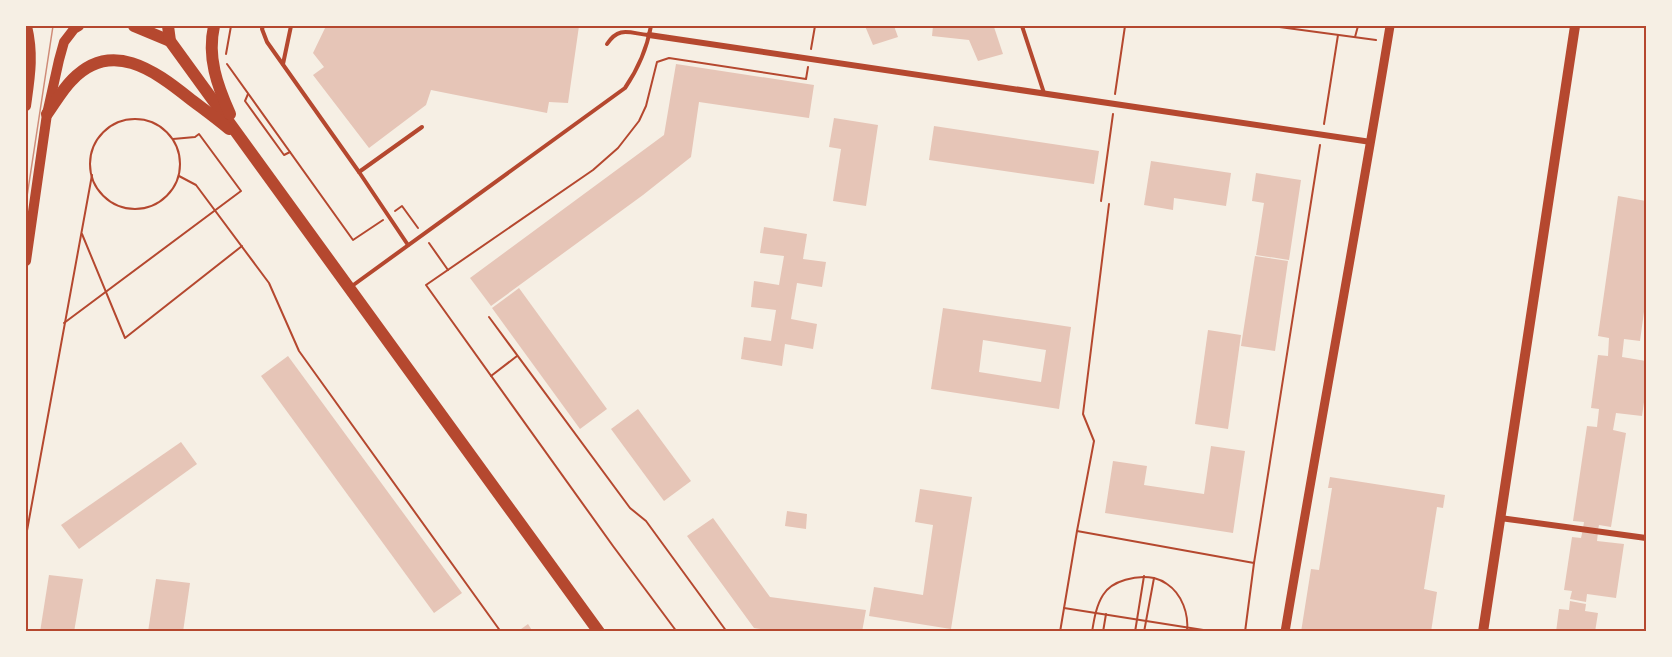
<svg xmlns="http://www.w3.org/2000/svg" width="1672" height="657" font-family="'PT Sans',sans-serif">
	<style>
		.building { fill: #e6c5b7; fill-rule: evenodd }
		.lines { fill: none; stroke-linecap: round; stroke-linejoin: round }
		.path { stroke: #b5482f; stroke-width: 2 }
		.service { stroke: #b5482f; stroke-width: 4 }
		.minor { stroke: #b5482f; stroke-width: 6 }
		.tertiary { stroke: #b5482f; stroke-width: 9 }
		.secondary { stroke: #b5482f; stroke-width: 10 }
		.primary { stroke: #b5482f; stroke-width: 12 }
		.tram { stroke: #cf8b77; stroke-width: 1.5 }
		.neatline { fill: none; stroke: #b5482f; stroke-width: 2 }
	</style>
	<rect width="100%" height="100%" fill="#f6efe4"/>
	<g class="building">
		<path d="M 326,26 L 579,26 L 568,103 L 549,102 L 547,113 L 431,90 L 426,105 L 369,148 L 313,75 L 324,67 L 313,53 Z"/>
		<path d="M 865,26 L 894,26 L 898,37 L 873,45 Z"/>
		<path d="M 933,26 L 996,26 L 994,27 L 1003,54 L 978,61 L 969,40 L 932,36 Z"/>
		<path d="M 676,64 L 814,85 L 809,118 L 699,102 L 691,157 L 643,195 L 491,306 L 470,278 L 664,135 Z"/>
		<path d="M 834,118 L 878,125 L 866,206 L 833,201 L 841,149 L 829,147 Z"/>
		<path d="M 934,126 L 1099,151 L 1094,184 L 929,160 Z"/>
		<path d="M 1151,161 L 1231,173 L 1226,206 L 1174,198 L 1173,210 L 1144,205 Z"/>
		<path d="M 1256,173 L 1301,180 L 1289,260 L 1256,255 L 1264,203 L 1252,201 Z"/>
		<path d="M 1618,196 L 1646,201 L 1646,297 L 1640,341 L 1624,339 L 1622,357 L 1646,361 L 1646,388 L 1642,416 L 1616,413 L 1613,430 L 1626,433 L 1611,527 L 1599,525 L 1598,530 L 1583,528 L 1584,522 L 1573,521 L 1587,426 L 1597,427 L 1599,409 L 1591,408 L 1598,355 L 1608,356 L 1609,338 L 1598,336 Z"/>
		<path d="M 764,227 L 807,234 L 803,259 L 826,262 L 822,287 L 797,283 L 791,319 L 817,324 L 813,349 L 785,344 L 782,366 L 741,359 L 744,337 L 771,341 L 776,310 L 751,307 L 754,281 L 779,285 L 784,256 L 760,253 Z"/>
		<path d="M 1255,256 L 1288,261 L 1275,351 L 1241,346 Z"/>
		<path d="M 519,288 L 607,409 L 580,429 L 492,308 Z"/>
		<path d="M 943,308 L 1071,327 L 1059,409 L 931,389 ZM 983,340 L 1046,350 L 1041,382 L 979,372 Z"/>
		<path d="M 1208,330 L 1241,335 L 1228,429 L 1195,424 Z"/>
		<path d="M 288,356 L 462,593 L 434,613 L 261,376 Z"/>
		<path d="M 638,409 L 691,481 L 664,501 L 611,429 Z"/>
		<path d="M 181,442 L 197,464 L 79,549 L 61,525 Z"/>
		<path d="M 1211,446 L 1245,451 L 1233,533 L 1105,513 L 1113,461 L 1147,466 L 1144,485 L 1204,494 Z"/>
		<path d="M 1330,477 L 1445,495 L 1443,508 L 1437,507 L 1424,589 L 1437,592 L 1431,632 L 1301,632 L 1311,569 L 1319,570 L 1332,488 L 1328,488 Z"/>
		<path d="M 920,489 L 972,497 L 951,629 L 869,616 L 874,587 L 923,595 L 933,525 L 915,522 Z"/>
		<path d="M 787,511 L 807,514 L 806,529 L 785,526 Z"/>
		<path d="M 713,518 L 770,597 L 866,610 L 862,632 L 783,632 L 754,628 L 687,536 Z"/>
		<path d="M 1583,529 L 1598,532 L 1597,541 L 1624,544 L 1616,598 L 1587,594 L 1586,602 L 1570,599 L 1572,591 L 1564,590 L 1572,537 L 1581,538 Z"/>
		<path d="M 49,575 L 83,579 L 74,632 L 40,632 Z"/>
		<path d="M 156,579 L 190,583 L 183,632 L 148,632 Z"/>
		<path d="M 1570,601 L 1586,604 L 1585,611 L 1598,613 L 1595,632 L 1556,632 L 1559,609 L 1569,610 Z"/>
		<path d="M 528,624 L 533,632 L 517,632 Z"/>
	</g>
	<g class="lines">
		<g class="path">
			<path d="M 1272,26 L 1376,40"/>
			<path d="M 1355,37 L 1358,26"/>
			<path d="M 811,49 L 815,26"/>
			<path d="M 226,54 L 231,26"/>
			<path d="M 227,64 L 353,240 L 383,220"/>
			<path d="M 248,94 L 245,101 L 284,155 L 290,152"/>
			<path d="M 1115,94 L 1125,26"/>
			<circle cx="135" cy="164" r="45"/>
			<path d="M 1324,124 L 1338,35"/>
			<path d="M 179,176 L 196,185 L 269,283 L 299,351 L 501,632"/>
			<path d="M 1101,201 L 1113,114"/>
			<path d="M 1109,204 L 1083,414 L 1094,441 L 1077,531 L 1254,563 L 1320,145"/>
			<path d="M 395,211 L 402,206 L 418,228"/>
			<path d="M 82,234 L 125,338 L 242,246"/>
			<path d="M 429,243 L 448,270"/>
			<path d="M 489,317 L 630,508 L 646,521 L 727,632"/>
			<path d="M 64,323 L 241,191 L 199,134 L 195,137 L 173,139"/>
			<path d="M 491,376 L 517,356"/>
			<path d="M 26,536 L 92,175"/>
			<path d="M 1064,608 L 1216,632"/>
			<path d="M 677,632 L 613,546 L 426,285 L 593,170 L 618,148 L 639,121 L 646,106 L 657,62 L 669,58 L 806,79 L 808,67"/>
			<path d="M 1060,632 L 1077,531"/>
			<path d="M 1092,632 C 1094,620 1096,606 1103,595 C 1112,580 1137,575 1154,578"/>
			<path d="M 1103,632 L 1106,614"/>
			<path d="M 1135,632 L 1144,576"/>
			<path d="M 1144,632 L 1154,578 C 1158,579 1163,581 1167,584 C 1182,594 1189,614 1187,632"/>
			<path d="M 1245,632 L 1254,563"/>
		</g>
		<g class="service">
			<path d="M 263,26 L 262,29 L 267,42 L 359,172 L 408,245"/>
			<path d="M 1022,26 L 1044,93"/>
			<path d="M 607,44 C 619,26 629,33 648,35"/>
			<path d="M 283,64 L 291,26"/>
			<path d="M 359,172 L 422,127"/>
			<path d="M 352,286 L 625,88 C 638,69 647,48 651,26"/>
		</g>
		<g class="minor">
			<path d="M 649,35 L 1371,142"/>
			<path d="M 1500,518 L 1646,538"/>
		</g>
		<path class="tertiary" d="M 1285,632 C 1319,429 1357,228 1390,26"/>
		<g class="secondary">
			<path d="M 26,106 C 30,77 34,55 27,26"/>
			<path d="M 26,261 L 47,114 L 59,60 L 64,42 L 74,29 L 79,26"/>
			<path d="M 1483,632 L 1575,26"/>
		</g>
		<g class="primary">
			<path d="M 134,26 L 170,41"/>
			<path d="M 168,26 L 170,41 L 599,632"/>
			<path d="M 214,26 C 207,57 217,85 230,114"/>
			<path d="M 47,114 C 55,103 62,90 72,80 C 111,39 154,70 189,98 C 202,108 216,118 229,129"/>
		</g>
		<path class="tram" d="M 26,203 L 53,26"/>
	</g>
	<rect width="1672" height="657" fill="none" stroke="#f6efe4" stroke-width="54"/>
	<rect x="27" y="27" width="1618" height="603" class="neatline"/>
</svg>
